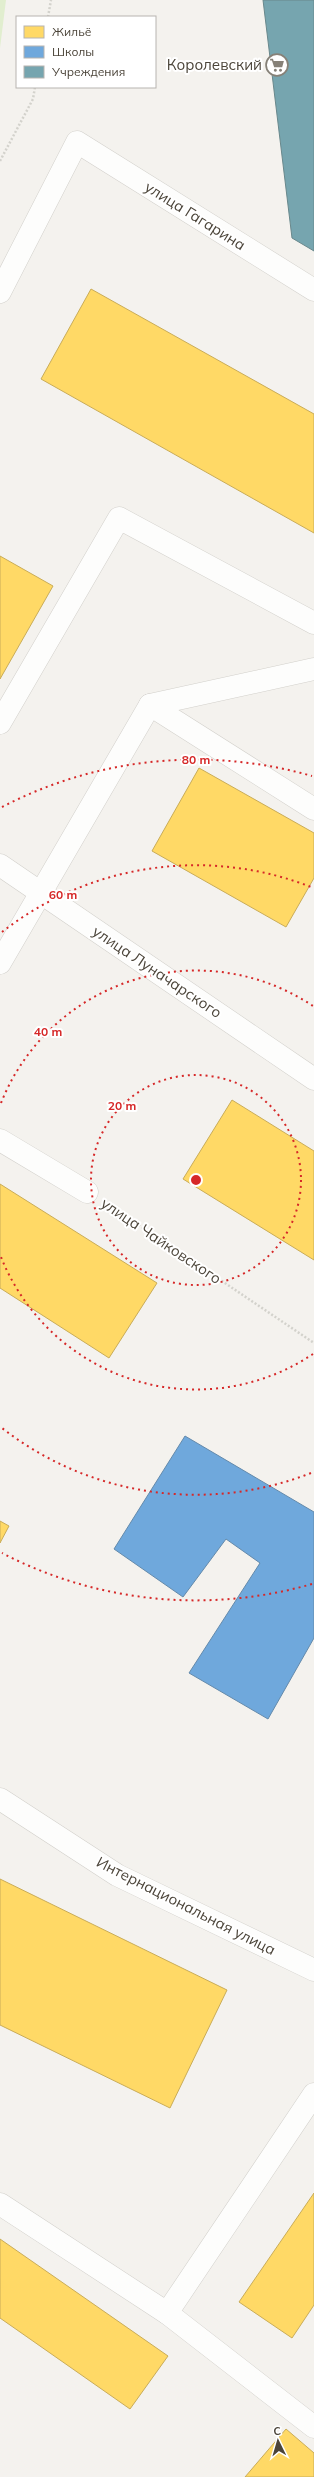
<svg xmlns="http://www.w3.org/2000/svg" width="314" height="2477" font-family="Mulish,sans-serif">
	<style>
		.green { fill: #e1eecf }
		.homes { fill: #ffd966; stroke: #c9ac58 }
		.schools { fill: #6fa8dc; stroke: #648aab }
		.public { fill: #76a5af; stroke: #69888c }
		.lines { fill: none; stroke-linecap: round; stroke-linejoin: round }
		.minor-casing { stroke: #d2d0cb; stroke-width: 23 }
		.path { stroke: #d3d2cc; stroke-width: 2.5; stroke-dasharray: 2 2; stroke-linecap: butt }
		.minor { stroke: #fdfdfc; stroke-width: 22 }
		.ring { fill: none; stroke: #d62828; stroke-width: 2; stroke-dasharray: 2 4 }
		.labels { text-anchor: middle; stroke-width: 4; stroke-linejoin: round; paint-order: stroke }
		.poi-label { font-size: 15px; fill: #4b4439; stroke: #fff; text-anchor: end }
		.street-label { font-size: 15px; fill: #4b4439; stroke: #fff }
		.centre { fill: #d62828; stroke: #fff; stroke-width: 2 }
		.ring-label { font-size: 12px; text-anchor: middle; font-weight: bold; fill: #d62828; stroke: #fff; stroke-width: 4; stroke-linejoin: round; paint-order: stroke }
	</style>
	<rect width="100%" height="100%" fill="#f4f2ee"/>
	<path class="green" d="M 0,0 L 6,0 L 0,48 Z"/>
	<g class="homes">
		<path d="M 91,289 L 314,414 L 314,533 L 41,379 Z"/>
		<path d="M 0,556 L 53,586 L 0,679 Z"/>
		<path d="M 199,768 L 314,833 L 314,878 L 286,927 L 152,851 Z"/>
		<path d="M 232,1100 L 314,1151 L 314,1260 L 183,1179 Z"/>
		<path d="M 0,1184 L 157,1283 L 109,1358 L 0,1288 Z"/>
		<path d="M 0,1521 L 9,1526 L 0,1543 Z"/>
		<path d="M 0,1879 L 227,1990 L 170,2108 L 0,2025 Z"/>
		<path d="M 314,2193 L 314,2305 L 292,2338 L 239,2302 Z"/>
		<path d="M 0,2239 L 168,2356 L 130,2409 L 0,2318 Z"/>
		<path d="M 286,2429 L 314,2453 L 314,2477 L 245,2477 Z"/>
	</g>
	<path class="schools" d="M 185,1436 L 314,1512 L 314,1638 L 268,1719 L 189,1673 L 260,1563 L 226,1539 L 183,1597 L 114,1549 Z"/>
	<path class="public" d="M 263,0 L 314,0 L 314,251 L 292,238 Z"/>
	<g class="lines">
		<g class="minor-casing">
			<g id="minor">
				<path d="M 0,292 L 77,142 L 314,290"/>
				<path d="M 150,705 L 314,809"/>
				<path d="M 0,723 L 119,518 L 314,623"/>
				<path d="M 0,865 L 314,1079"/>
				<path d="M 0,963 L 150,705 L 314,669"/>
				<path d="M 0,1140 L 87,1192"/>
				<path d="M 0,1799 L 117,1875 L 314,1970"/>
				<path d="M 0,2204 L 167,2313 L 314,2094"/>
				<path d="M 167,2313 L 314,2427"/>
			</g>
		</g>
		<g class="path">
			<path d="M 48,17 L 51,0"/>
			<path d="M 0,161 L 33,99 L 35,87"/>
			<path d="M 112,1207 L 314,1343"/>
		</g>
		<use href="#minor" class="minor"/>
	</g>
	<g class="ring">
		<circle cx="196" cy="1180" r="105"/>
		<path d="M313 1354A210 210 0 0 1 1 1257M1 1103A210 210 0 0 1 313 1006"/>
		<path d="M311 1473A315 315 0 0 1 2 1428M2 932A315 315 0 0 1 311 887"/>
		<path d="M312 1584A420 420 0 0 1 2 1553M2 807A420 420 0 0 1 312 776"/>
	</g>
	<defs>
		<g id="supermarket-ring" transform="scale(1.15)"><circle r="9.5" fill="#fff" stroke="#868178" stroke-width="1.5"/><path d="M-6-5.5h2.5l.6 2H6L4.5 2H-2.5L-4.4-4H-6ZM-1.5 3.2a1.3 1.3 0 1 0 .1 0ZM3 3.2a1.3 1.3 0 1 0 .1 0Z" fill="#868178"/></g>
	</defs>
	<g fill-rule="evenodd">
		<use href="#supermarket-ring" x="277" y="65"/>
	</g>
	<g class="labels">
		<g class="poi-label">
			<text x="262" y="70">Королевский</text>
		</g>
		<g class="street-label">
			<text transform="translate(195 216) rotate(32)" y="5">улица Гагарина</text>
			<text transform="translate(157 972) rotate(34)" y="5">улица Луначарского</text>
			<text transform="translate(161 1241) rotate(34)" y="5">улица Чайковского</text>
			<text transform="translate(186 1906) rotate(27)" y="5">Интернациональная улица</text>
		</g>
	</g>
	<circle cx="196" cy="1180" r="6" class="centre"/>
	<g class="ring-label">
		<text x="196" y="764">80 m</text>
		<text x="63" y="899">60 m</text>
		<text x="48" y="1036">40 m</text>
		<text x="122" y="1110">20 m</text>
	</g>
	<rect x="16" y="16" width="140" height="72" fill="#ffffff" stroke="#b7b4b0"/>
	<rect x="24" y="26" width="20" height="12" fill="#ffd966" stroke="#b7b4b0"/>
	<text x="52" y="36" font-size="12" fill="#4b4439">Жильё</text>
	<rect x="24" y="46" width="20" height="12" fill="#6fa8dc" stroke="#b7b4b0"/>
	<text x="52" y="56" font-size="12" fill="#4b4439">Школы</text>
	<rect x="24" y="66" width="20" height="12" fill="#76a5af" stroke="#b7b4b0"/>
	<text x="52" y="76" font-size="12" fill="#4b4439">Учреждения</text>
	<g transform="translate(278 2441) rotate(355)" stroke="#ffffff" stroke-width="3" paint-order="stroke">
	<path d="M0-3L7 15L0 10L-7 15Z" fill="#4b4439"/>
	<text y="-6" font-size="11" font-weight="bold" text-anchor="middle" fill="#4b4439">С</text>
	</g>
</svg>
